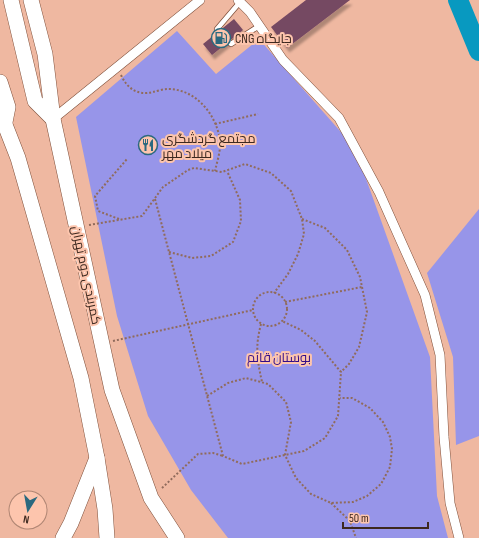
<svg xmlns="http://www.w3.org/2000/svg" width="479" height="538" font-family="'Sofia Sans Condensed',Cairo,sans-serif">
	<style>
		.green { fill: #9795e9 }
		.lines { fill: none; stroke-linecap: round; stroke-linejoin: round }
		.river { stroke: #0899c0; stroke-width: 20 }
		.building { fill: #754862; filter: url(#shadow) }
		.service-casing { stroke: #80513c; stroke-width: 6 }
		.minor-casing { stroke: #80513c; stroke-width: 10 }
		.trunk-casing { stroke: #80513c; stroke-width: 16 }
		.path { stroke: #906b5c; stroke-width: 2; stroke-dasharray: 2 2; stroke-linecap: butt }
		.service { stroke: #fff; stroke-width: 4.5 }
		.minor { stroke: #fff; stroke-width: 9 }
		.trunk { stroke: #fff; stroke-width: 15 }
		.labels { text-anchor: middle; stroke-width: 4; stroke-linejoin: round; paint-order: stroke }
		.poi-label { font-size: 13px; fill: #3d281f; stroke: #fdc5ad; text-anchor: start }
		.street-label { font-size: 13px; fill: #3d281f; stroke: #fdc5ad }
		.park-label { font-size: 13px; fill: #320a87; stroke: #fdc5ad }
	</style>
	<defs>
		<filter id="shadow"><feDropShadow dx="2.5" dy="4.5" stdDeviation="1" flood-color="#0004"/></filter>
	</defs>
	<rect width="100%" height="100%" fill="#efb8a1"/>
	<g class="green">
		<path d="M 177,31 L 216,74 L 259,39 L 355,148 L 430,357 L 437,496 L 448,538 L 228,538 L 191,490 L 148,416 L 117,316 L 76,117 Z"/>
		<path d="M 479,209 L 479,436 L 456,445 L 453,357 L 427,273 Z"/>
	</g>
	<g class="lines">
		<path class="river" d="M 458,0 L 479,51"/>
	</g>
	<g class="building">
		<path d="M 306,0 L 350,0 L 287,48 L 271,27 Z"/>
		<path d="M 234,19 L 243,30 L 212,55 L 203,44 Z"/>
	</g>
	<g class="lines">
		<g class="service-casing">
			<path id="service" d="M 240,2 L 217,29 L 231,44 L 259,26"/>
		</g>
		<g class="minor-casing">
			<g id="minor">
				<path d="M 238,0 L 250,12 L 283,60 L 339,118 L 379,192 L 425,295 L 440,355 L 444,437 L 450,503 L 459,538"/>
				<path d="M 53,119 L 200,0"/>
			</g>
		</g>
		<g class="trunk-casing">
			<g id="trunk">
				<path d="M 11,0 L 35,101 L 53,119"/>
				<path d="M 31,0 L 45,54 L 53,119 L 112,390 L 151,498 L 177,538"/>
				<path d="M 0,82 L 8,107 L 5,122"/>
				<path d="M 0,112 L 18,158 L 81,378 L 97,458 L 105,509 L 107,538"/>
				<path d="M 63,538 L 71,523 L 97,458"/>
			</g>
		</g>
		<g class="path">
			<path d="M 121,75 C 127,88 137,96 153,92 C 157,91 163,89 168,89 C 196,89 217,115 220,141 C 221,150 217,162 215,171"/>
			<path d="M 215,124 L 258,114"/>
			<path d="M 155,199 L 223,456 L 242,464 L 304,451 L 325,438 L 338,416 L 341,372 L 315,341 L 301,330 L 282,321"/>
			<path d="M 119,219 L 98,211 L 95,196 L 127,159"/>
			<path d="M 302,219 L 325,228 L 347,250 L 360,277 L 367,312 L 359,347 L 349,364 L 341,372"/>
			<path d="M 89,225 L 142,216 L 163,187 L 188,170 L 194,168 L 222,172 L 245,164 L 271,173 L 291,191 L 302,219 L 304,234 L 298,254 L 288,274 L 274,293"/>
			<path d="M 169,252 L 192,258 L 211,256 L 233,242 L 241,221 L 240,200 L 227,171"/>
			<circle cx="270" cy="309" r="17"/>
			<path d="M 285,302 L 362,287"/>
			<path d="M 261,324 C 255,347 257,359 262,382"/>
			<path d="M 113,341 L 253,310"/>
			<path d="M 207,396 L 228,383 L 246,378 L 268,384 L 286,402 L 291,422 L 285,455 L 296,478 L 311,494 L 331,503 L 353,502 L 367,496 L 381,484 L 390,467 L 392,449 L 390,437 L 383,422 L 370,408 L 352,398 L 340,398"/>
			<path d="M 162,488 L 198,454 L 213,453 L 223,456"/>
			<path d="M 331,503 L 350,521 L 356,538"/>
		</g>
		<use href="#service" class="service"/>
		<use href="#minor" class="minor"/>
		<use href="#trunk" class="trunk"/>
	</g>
	<defs>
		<g id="fuel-ring" transform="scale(1)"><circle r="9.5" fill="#fdc5ad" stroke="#2b697f" stroke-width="1.5"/><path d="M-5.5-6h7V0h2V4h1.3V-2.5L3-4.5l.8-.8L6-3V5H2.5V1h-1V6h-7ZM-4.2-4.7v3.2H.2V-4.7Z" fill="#2b697f"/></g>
		<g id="restaurant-ring" transform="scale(1)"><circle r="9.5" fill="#fdc5ad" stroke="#2b697f" stroke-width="1.5"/><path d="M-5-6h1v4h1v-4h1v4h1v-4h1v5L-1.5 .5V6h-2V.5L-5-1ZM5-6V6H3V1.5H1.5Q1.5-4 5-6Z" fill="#2b697f"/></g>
	</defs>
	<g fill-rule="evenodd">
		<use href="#fuel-ring" x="221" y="38"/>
		<use href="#restaurant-ring" x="148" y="145"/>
	</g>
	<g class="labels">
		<g class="poi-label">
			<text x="235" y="43">CNG جایگاه</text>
			<text x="162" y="143">مجتمع گردشگری<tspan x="162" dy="15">میلاد مهر</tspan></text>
		</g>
		<g class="street-label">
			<text transform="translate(87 275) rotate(78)" y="5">کمربندی دوم تهران</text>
		</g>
		<g class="park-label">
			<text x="279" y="362">بوستان قائم</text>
		</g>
	</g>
	<g transform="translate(28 510) rotate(191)"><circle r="19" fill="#fdc5ad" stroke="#b08674"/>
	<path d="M0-3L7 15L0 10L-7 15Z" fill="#2b697f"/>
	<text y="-6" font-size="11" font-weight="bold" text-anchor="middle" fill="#3d281f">N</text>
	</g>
	<path d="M343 522v6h85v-6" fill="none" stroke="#3d281f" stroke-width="2"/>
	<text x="349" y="522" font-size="12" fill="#3d281f" stroke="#fdc5ad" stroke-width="3" paint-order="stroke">50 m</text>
</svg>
